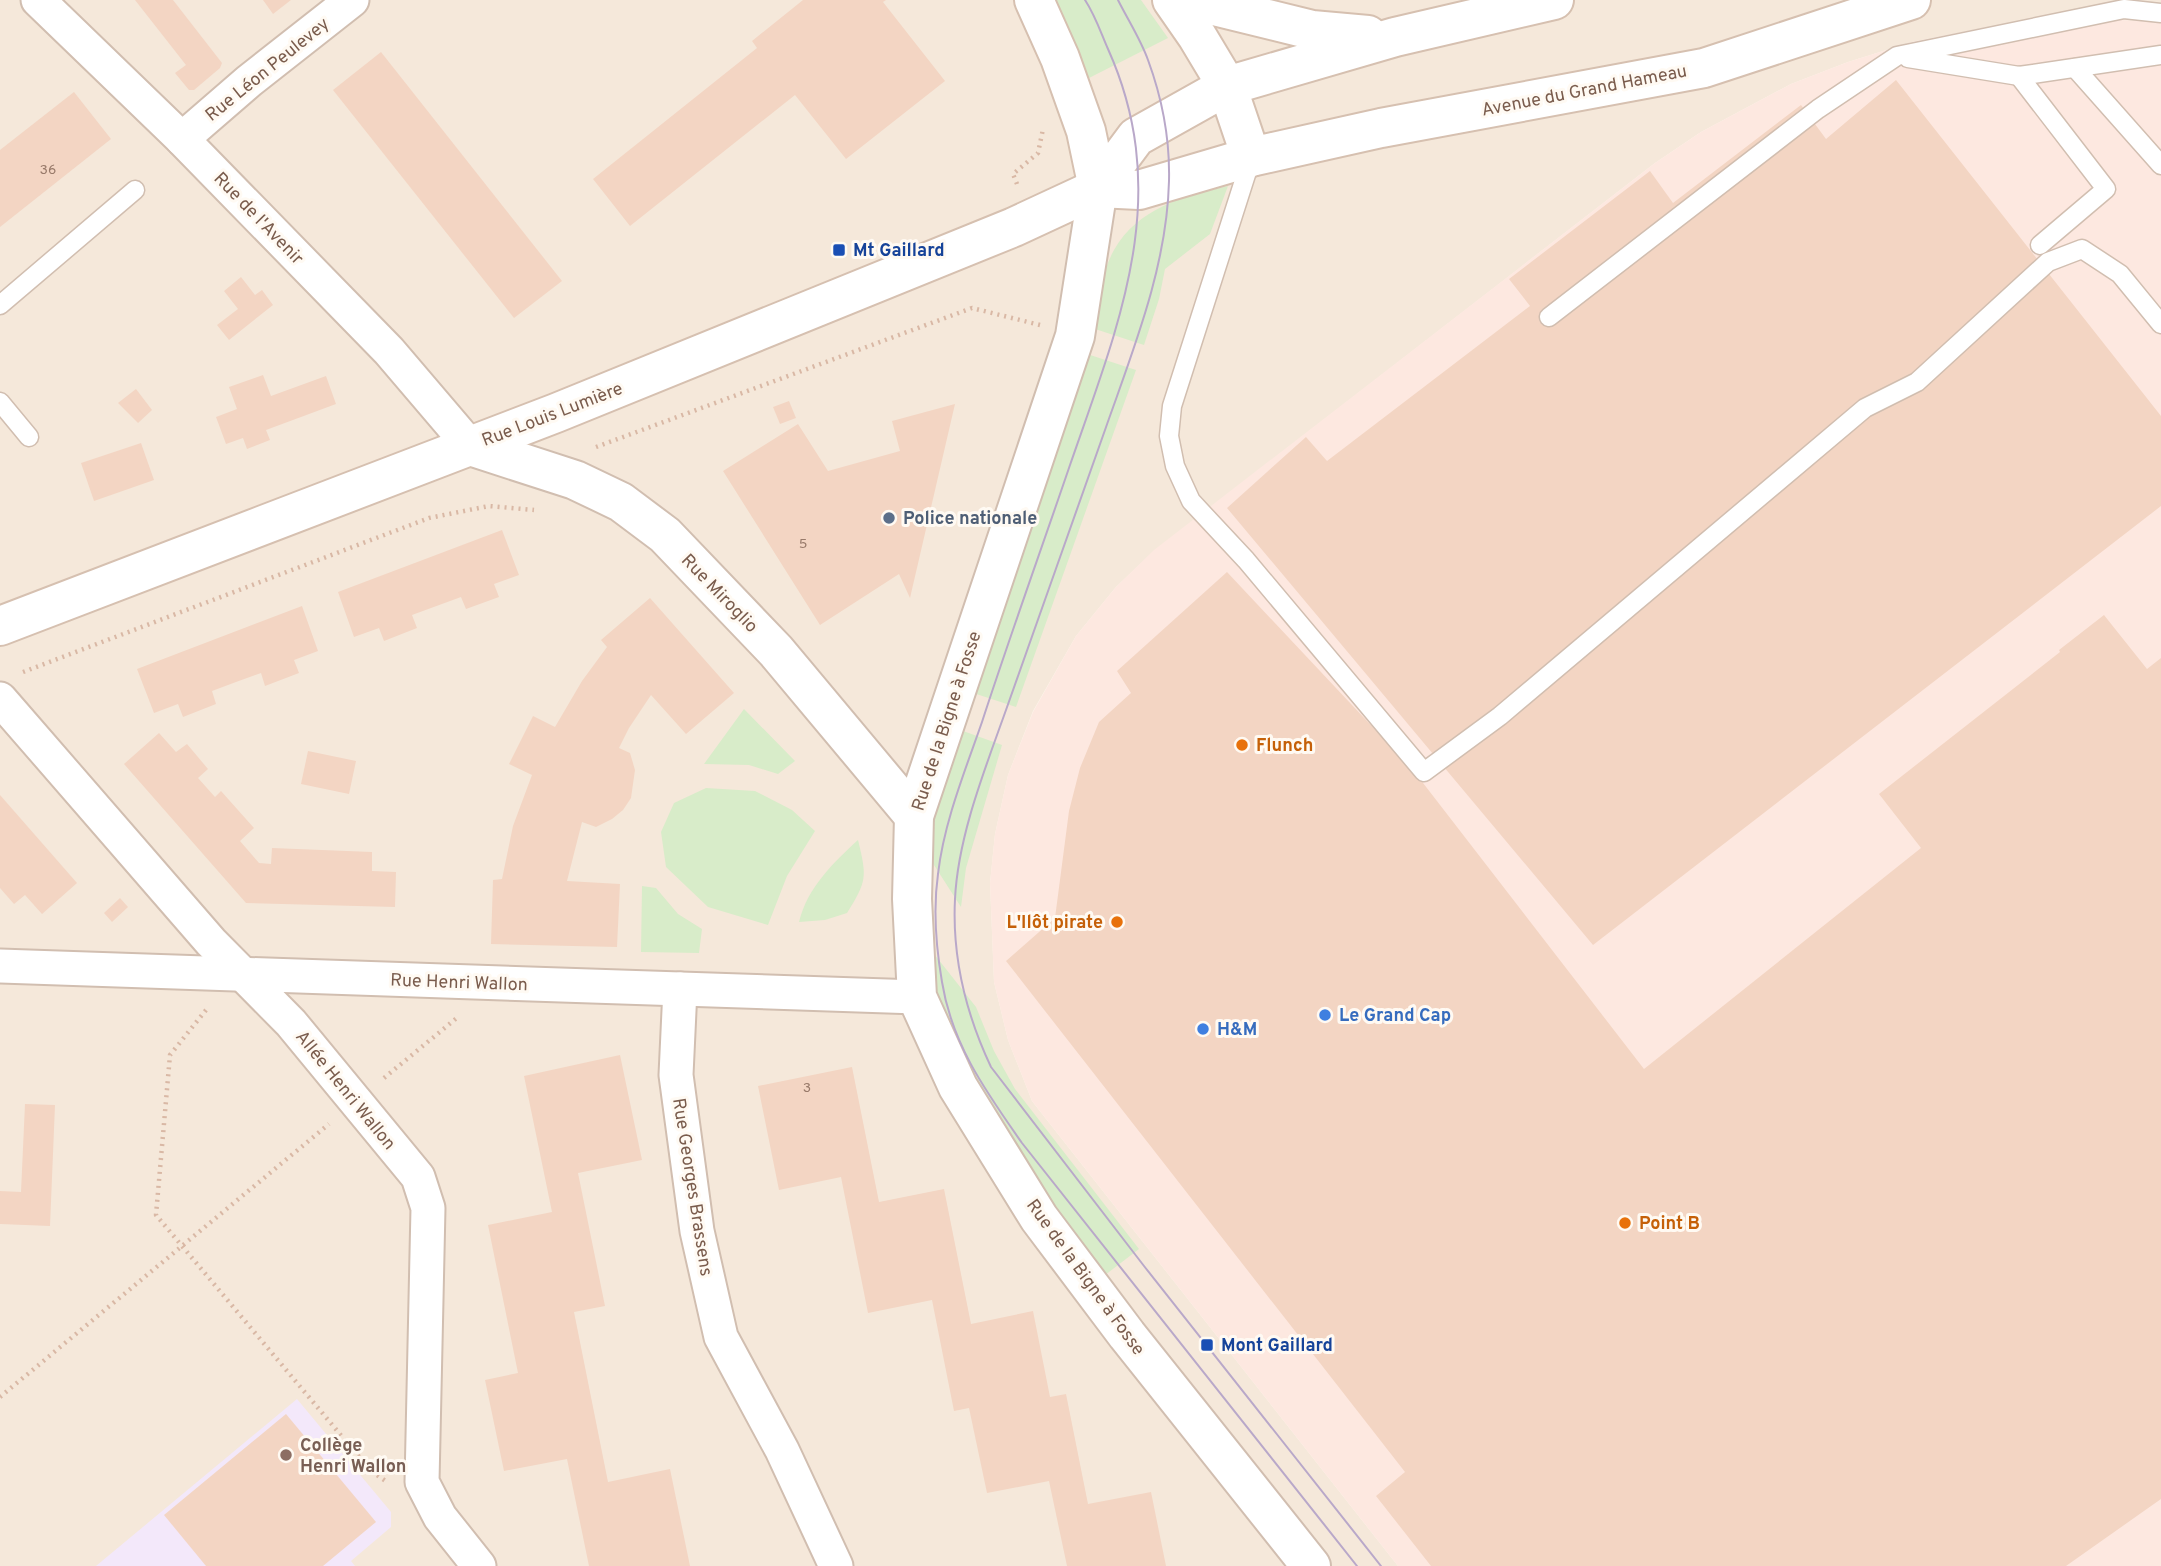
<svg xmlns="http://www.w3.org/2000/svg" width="2161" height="1566" font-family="Overpass,sans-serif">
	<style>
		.residential { fill: #f5e8da }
		.commercial { fill: #fde8e0 }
		.education { fill: #f3e8fa }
		.green { fill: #d8ecc9 }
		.building { fill: #f3d5c3 }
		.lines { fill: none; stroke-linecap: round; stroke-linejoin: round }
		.service-casing { stroke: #d1beb0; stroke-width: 21 }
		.minor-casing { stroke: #d1beb0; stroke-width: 37 }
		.tertiary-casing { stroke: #d1beb0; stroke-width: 42 }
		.secondary-casing { stroke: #d6c0b0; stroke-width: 42 }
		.path { stroke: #d9b8a5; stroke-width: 4.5; stroke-dasharray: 2 5; stroke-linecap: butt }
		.service { stroke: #fff; stroke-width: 18 }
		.minor { stroke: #fff; stroke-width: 33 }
		.tertiary { stroke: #fff; stroke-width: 38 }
		.secondary { stroke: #fff; stroke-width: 38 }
		.tram { stroke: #b9a8c9; stroke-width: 2 }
		.transit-dot { fill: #1a4fb4; stroke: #fffaf3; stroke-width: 2.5 }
		.service-dot { fill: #5c6f8a; stroke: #fffaf3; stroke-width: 2.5 }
		.food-dot { fill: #e8710a; stroke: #fffaf3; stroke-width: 2.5 }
		.shop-dot { fill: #3f7fe0; stroke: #fffaf3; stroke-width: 2.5 }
		.education-dot { fill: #8d6e63; stroke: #fffaf3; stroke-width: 2.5 }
		.labels { text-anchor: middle; stroke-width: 6; stroke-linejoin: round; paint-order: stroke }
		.number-label { font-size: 14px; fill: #987a6a }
		.street-label { font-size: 18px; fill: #7a5c4d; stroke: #fffaf3 }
		.transit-label { font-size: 18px; font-weight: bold; fill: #164399; stroke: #fffaf3; text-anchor: start }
		.service-label { font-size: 18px; font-weight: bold; fill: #4e5e75; stroke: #fffaf3; text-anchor: start }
		.food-label { font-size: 18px; font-weight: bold; fill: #c56008; stroke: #fffaf3; text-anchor: start }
		.shop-label { font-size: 18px; font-weight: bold; fill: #366cbe; stroke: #fffaf3; text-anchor: start }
		.education-label { font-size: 18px; font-weight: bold; fill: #785e54; stroke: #fffaf3; text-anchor: start }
	</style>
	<rect width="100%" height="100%" fill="#fdf6ec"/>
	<path class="residential" d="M 0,0 L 2161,0 L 2161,22 L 2101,19 L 2040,21 L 1988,27 L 1912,42 L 1848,62 L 1791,84 L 1701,132 L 1655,163 L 1154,551 L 1116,587 L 1076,636 L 1033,711 L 1008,775 L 995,834 L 990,883 L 994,982 L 1008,1040 L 1032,1101 L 1398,1566 L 0,1566 Z"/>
	<path class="commercial" d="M 2101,19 L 2161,22 L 2161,1566 L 1398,1566 L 1032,1101 L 1008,1040 L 994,982 L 990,883 L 995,834 L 1008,775 L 1033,712 L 1076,636 L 1116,587 L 1154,550 L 1655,163 L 1701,132 L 1791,84 L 1848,62 L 1912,42 L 1988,27 L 2040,21 Z"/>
	<path class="education" d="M 297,1399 L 391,1512 L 391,1527 L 351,1561 L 355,1566 L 96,1566 Z"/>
	<g class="green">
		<path d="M 1056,0 L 1141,0 L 1168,38 L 1089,78 Z"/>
		<path d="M 1228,186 L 1210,234 L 1165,269 L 1159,299 L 1144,345 L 1089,327 C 1096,305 1103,269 1114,250 C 1138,208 1184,196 1228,186 Z"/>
		<path d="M 1081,352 L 1136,370 L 1016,707 L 964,690 Z"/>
		<path d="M 744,709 L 795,761 L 778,774 L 749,765 L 704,764 Z"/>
		<path d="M 952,727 L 1002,745 L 966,868 L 961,907 L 925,851 Z"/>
		<path d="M 706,788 L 755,791 L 792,810 L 815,831 L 787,876 L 768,925 L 708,907 L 666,867 L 661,832 L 674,803 Z"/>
		<path d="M 858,840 C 867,877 867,881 847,913 L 825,920 L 799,922 C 807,888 833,863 858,840 Z"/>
		<path d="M 642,886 L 656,888 L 678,914 L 702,929 L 699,953 L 641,952 Z"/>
		<path d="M 927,945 L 976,1007 L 994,1051 L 1015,1089 L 1139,1249 L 1096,1282 L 1042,1206 L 934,1007 Z"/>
	</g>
	<g class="building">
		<path d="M 135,0 L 173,0 L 222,63 L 220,68 L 194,90 L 189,90 L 175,73 L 186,65 Z"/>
		<path d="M 263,0 L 291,0 L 273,14 Z"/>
		<path d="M 803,0 L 886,0 L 883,2 L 945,81 L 846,159 L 795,95 L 630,226 L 593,179 L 757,48 L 752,41 Z"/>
		<path d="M 381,52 L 562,281 L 514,318 L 333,90 Z"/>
		<path d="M 1896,80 L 2161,416 L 2161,506 L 1593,945 L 1227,508 L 1306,437 L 1327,461 L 1530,306 L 1509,279 L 1650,171 L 1673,203 L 1801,105 L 1826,139 Z"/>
		<path d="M 74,92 L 111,139 L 0,227 L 0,150 Z"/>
		<path d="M 241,277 L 255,295 L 262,290 L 273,305 L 229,340 L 217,325 L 238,309 L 224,291 Z"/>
		<path d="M 263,375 L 271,396 L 326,376 L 336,404 L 266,430 L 270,440 L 247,449 L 243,438 L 226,444 L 216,417 L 237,409 L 229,387 Z"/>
		<path d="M 136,389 L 152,410 L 138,423 L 118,403 Z"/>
		<path d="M 789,401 L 796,418 L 780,424 L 773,407 Z"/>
		<path d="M 955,404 L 910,598 L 899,574 L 820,625 L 723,471 L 798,424 L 828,471 L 900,451 L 892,421 Z"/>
		<path d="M 141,443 L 154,480 L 94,501 L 81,463 Z"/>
		<path d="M 502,530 L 519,575 L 494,584 L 499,597 L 466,609 L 461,597 L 412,615 L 417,628 L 384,641 L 379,628 L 354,637 L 338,592 Z"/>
		<path d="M 1227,572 L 1413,770 L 1644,1069 L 1921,848 L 1879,794 L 2060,652 L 2059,650 L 2104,615 L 2147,669 L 2161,658 L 2161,1499 L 2066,1566 L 1431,1566 L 1376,1496 L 1405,1472 L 1006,961 L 1055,918 L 1069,811 L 1080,768 L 1099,722 L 1131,693 L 1117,671 Z"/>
		<path d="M 650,598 L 734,693 L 686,734 L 651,695 L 629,728 L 619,748 L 630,753 L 635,770 L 631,798 L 623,810 L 612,819 L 596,827 L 582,822 L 567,881 L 620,884 L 617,947 L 491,944 L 493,880 L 502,879 L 513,826 L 532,775 L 509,764 L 533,716 L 555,727 L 582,681 L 607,647 L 601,640 Z"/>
		<path d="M 302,606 L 318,651 L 294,660 L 299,673 L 265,686 L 261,673 L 236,682 L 212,691 L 216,704 L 183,717 L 178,704 L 154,713 L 137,669 Z"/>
		<path d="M 159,733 L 176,752 L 187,744 L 208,769 L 198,778 L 215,797 L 221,791 L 254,828 L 240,841 L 259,863 L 271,864 L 272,848 L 372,852 L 372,871 L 396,872 L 395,907 L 246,903 L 124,764 Z"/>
		<path d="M 308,751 L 356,761 L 349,794 L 301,784 Z"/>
		<path d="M 0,795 L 77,883 L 42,914 L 25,895 L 14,904 L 0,888 Z"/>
		<path d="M 120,898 L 128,907 L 112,922 L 104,913 Z"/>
		<path d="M 620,1055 L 642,1160 L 578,1173 L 605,1306 L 574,1312 L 608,1482 L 670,1469 L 690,1566 L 589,1566 L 567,1459 L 504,1471 L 485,1380 L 518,1373 L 488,1225 L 552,1212 L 524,1076 Z"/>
		<path d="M 852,1067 L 879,1202 L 944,1189 L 971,1324 L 1033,1311 L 1050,1397 L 1066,1394 L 1088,1504 L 1151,1492 L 1166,1566 L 1067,1566 L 1049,1481 L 987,1493 L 969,1408 L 954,1411 L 932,1300 L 868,1313 L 841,1177 L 779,1190 L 758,1086 Z"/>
		<path d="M 25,1104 L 55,1105 L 50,1226 L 0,1224 L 0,1191 L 21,1192 Z"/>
		<path d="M 286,1414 L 376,1522 L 323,1566 L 206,1566 L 164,1515 Z"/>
	</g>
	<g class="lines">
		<g class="service-casing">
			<g id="service">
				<path d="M 1908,58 L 2019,76 L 2161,55"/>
				<path d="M 2075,68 L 2161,165"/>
				<path d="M 2019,76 L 2106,189 L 2040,245"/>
				<path d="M 1251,159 L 1172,406 L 1169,436 L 1175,466 L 1191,501 L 1246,560 L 1424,772 L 1500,716 L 1865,408 L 1917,382 L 2048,262 L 2082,249 L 2120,274 L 2161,324"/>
				<path d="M 0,305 L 135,190"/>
				<path d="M 1549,317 L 1818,109 L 1897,56 L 2124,9 L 2161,13"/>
				<path d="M 0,402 L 29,437"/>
			</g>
		</g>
		<g class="minor-casing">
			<g id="minor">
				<path d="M 38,0 L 182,139 L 389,351 L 470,446"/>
				<path d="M 182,139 L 249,81 L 352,0"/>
				<path d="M 0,699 L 211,942 L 291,1023 L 418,1177 L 428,1208 L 422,1482 L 440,1517 L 479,1566"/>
				<path d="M 0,966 L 917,997"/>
				<path d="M 680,989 L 676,1075 L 697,1231 L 721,1337 L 782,1450 L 836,1566"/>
			</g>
		</g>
		<g class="tertiary-casing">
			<g id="tertiary">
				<path d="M 1098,188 L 1075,336 L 914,816 L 912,899 L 917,997 L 958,1087 L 1039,1218 L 1127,1335 L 1311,1566"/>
				<path d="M 470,446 L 575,480 L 621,502 L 665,535 L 776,651 L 914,816"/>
			</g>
		</g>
		<g class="secondary-casing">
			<g id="secondary">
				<path d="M 1034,0 L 1060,58 L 1086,131 L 1098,188"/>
				<path d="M 1172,0 L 1197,36 L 1227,86 L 1251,157"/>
				<path d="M 1190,0 L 1312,30 L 1368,35"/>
				<path d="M 1098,188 L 1139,190 L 1251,157 L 1381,128 L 1704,68 L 1911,0"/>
				<path d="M 0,626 L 556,413 L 1014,227 L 1098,188 L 1136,137 L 1227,86 L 1395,37 L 1554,0"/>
			</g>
		</g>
		<g class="path">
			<path d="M 1017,184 L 1013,174 L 1038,153 L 1043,129"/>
			<path d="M 596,447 L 972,308 L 1040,325"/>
			<path d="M 23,672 L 429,518 L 489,506 L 534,510"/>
			<path d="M 206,1010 L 170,1055 L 156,1215 L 371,1471 L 387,1482"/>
			<path d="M 384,1078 L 458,1017"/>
			<path d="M 0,1397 L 329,1124"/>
		</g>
		<use href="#service" class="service"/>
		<use href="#minor" class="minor"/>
		<use href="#tertiary" class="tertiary"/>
		<use href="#secondary" class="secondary"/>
		<g class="tram">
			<path d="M 1085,0 C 1095,15 1101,33 1108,49 C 1174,196 1119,323 1070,465 C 1041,550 1010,636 982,722 C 965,771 944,822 938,874 C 933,909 936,947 942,982 C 952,1045 987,1093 1022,1143 L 1357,1566"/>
			<path d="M 1118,0 C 1128,20 1141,40 1148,60 C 1162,98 1170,141 1169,181 C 1167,267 1133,350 1105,430 C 1072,523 1039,617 1006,710 C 985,769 958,836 955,899 C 952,958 966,1014 991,1067 L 1144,1266 L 1381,1566"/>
		</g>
	</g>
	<g class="transit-dot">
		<rect x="832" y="243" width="14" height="14" rx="3.5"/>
		<rect x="1200" y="1338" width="14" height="14" rx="3.5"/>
	</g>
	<circle class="service-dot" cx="889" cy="518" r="7"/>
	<g class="food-dot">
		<circle cx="1242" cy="745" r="7"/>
		<circle cx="1117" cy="922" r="7"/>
		<circle cx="1625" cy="1223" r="7"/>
	</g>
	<g class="shop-dot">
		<circle cx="1325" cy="1015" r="7"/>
		<circle cx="1203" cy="1029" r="7"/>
	</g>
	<circle class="education-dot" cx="286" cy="1455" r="7"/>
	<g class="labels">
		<g class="number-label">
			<text x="48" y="174">36</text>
			<text x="803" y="548">5</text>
			<text x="807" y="1092">3</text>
		</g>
		<g class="street-label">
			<text transform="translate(267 69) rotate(-39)" y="6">Rue Léon Peulevey</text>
			<text transform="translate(1584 90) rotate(-11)" y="6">Avenue du Grand Hameau</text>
			<text transform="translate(259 218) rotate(46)" y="6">Rue de l'Avenir</text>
			<text transform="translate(552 414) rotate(-21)" y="6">Rue Louis Lumière</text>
			<text transform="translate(720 593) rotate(46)" y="6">Rue Miroglio</text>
			<text transform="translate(946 721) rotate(-72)" y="6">Rue de la Bigne à Fosse</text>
			<text transform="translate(459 982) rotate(2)" y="6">Rue Henri Wallon</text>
			<text transform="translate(346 1090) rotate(51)" y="6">Allée Henri Wallon</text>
			<text transform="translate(693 1187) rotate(81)" y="6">Rue Georges Brassens</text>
			<text transform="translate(1086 1277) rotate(54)" y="6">Rue de la Bigne à Fosse</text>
		</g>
		<g class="transit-label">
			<text x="853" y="256">Mt Gaillard</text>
			<text x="1221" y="1351">Mont Gaillard</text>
		</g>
		<g class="service-label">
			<text x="903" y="524">Police nationale</text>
		</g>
		<g class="food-label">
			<text x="1256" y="751">Flunch</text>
			<text x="1103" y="928" text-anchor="end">L'Ilôt pirate</text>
			<text x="1639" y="1229">Point B</text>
		</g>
		<g class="shop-label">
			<text x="1339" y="1021">Le Grand Cap</text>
			<text x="1217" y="1035">H&amp;M</text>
		</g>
		<g class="education-label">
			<text x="300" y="1451">Collège<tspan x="300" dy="21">Henri Wallon</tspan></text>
		</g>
	</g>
</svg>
